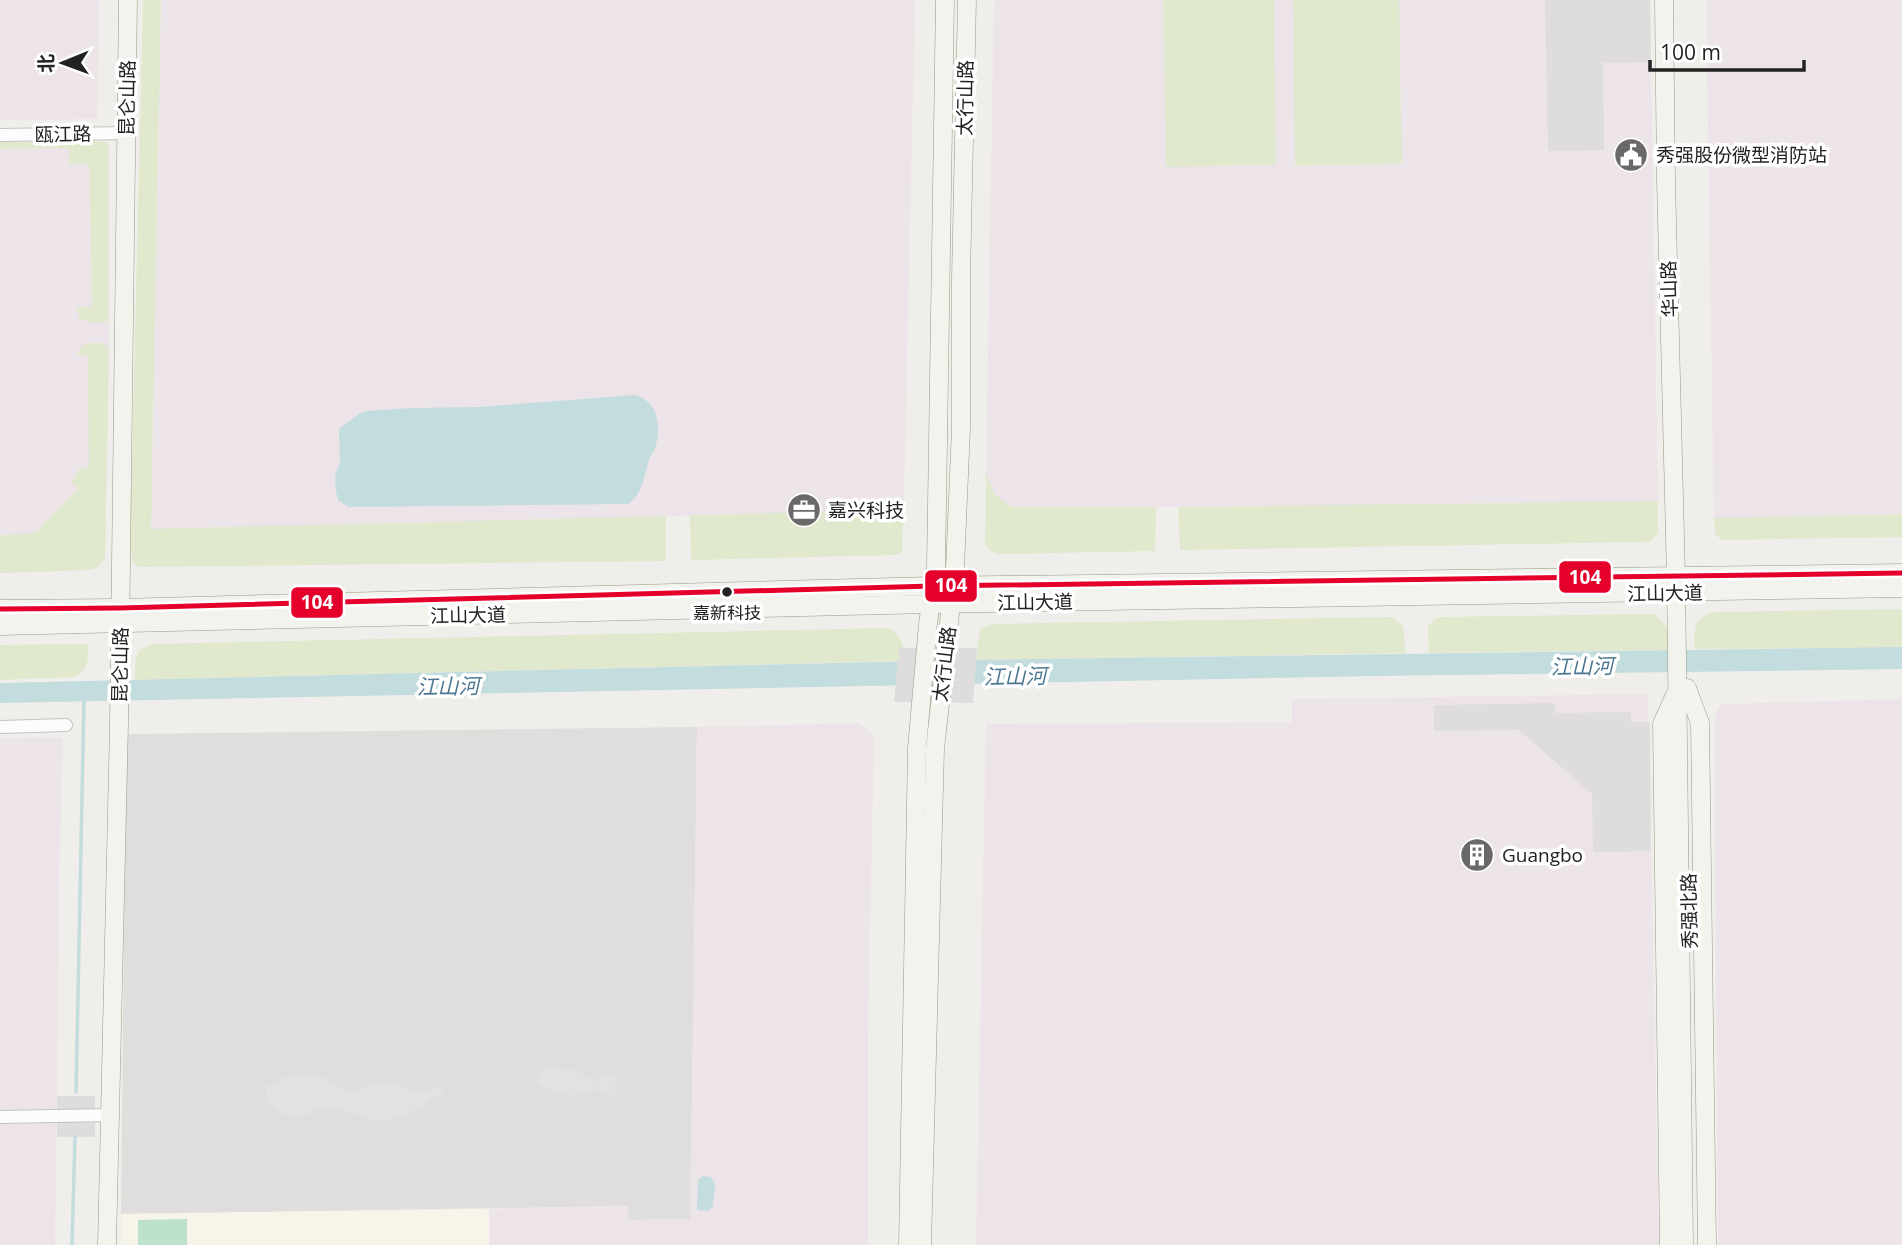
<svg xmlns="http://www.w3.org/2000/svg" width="1902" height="1245" font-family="'Open Sans','Noto Sans SC',sans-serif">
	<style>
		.residential { fill: #dfdedc }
		.industrial { fill: #ece4e9 }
		.education { fill: #f7f5e9 }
		.grass { fill: #e0e8ce }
		.pitch { fill: #bce1cc }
		.parking { fill: #dedddc }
		.plaza { fill: #e2e2e5 }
		.water { fill: #c3dcde }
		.pier { fill: #dedddd }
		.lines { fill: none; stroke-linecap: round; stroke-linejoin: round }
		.stream { stroke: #c3dcde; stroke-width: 3.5 }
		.street-casing { stroke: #c3c3c1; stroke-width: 14 }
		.secondary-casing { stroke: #999784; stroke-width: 19 }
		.street { stroke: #fdfcfc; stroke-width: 12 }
		.secondary { stroke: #f3f3ee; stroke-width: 18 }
		.bus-1-casing { stroke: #fff; stroke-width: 10 }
		.bus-1 { stroke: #e4002b; stroke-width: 5 }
		.bus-dot { fill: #222; stroke: #fff; stroke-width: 2.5 }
		.labels { text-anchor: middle; stroke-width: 7; stroke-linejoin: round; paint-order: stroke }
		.bus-label { font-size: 17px; fill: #222; stroke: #fff }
		.street-label { font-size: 19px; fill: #222; stroke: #fff }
		.poi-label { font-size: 19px; fill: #222; stroke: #fff; text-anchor: start }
		.water-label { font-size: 21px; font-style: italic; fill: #4d7790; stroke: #fff }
		.line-badge { stroke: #fff; stroke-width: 2.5 }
		.badge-label { font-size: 19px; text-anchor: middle; font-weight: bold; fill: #fff }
	</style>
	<rect width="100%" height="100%" fill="#f0eeeb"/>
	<path class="residential" d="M 697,727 L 691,1219 L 628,1220 L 628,1206 L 121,1214 L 126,734 Z"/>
	<g class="industrial">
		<path d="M 0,0 L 99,0 L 97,119 L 0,120 Z"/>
		<path d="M 161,0 L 915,0 L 904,496 L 895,510 L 151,530 Z"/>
		<path d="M 994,0 L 1650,0 L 1658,501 L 1298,507 L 1012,507 L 995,495 L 986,473 Z"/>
		<path d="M 1706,0 L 1902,0 L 1902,514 L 1714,518 Z"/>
		<path d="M 89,141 L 105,142 L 108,145 L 109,151 L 109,349 L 105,558 L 97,568 L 89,570 L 0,573 L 0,142 Z"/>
		<path d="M 1648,694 L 1659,1245 L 976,1245 L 986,724 L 1292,722 L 1292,699 Z"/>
		<path d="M 1902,699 L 1902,1245 L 1718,1245 L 1714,724 L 1716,713 L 1722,704 Z"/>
		<path d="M 859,723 L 874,735 L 868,1030 L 868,1245 L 489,1245 L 489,1209 L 628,1206 L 629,1220 L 690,1219 L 697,727 Z"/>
		<path d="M 63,737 L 59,881 L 55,1245 L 0,1245 L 0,738 Z"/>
	</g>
	<path class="education" d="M 489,1209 L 489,1245 L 121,1245 L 121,1214 Z"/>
	<g class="grass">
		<path d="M 143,0 L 161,0 L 151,529 L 666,516 L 666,561 L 138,567 L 133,561 L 130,545 Z"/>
		<path d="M 1163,0 L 1274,0 L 1276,163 L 1274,165 L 1169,167 L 1166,165 Z"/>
		<path d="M 1293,0 L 1399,0 L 1402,164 L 1295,166 Z"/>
		<path d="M 89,141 L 105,142 L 108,145 L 109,151 L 109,321 L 94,323 L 79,318 L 77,307 L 92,307 L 89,164 L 69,164 L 69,148 L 0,149 L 0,142 Z"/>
		<path d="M 88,343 L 103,343 L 109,349 L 105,558 L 97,568 L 89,570 L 0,573 L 0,535 L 27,534 L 37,531 L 78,488 L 71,482 L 80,468 L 89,468 L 88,356 L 77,355 L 81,347 Z"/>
		<path d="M 986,473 L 995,495 L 1012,507 L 1156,507 L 1155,551 L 1000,554 L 990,551 L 985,544 Z"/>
		<path d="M 904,497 L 902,551 L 896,555 L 691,560 L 690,515 L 894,510 Z"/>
		<path d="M 1658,501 L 1658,533 L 1651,541 L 1643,542 L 1180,550 L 1178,507 Z"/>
		<path d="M 1902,514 L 1902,537 L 1722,540 L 1715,534 L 1714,518 Z"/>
		<path d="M 1902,609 L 1902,648 L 1695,649 C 1694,631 1693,619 1712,612 Z"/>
		<path d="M 1655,614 L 1667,627 L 1670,650 L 1429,653 L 1428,627 L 1434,619 L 1441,617 Z"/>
		<path d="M 1391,617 L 1403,626 L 1406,653 L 976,660 L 980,629 L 992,624 Z"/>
		<path d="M 886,628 C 902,632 904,646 904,661 L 135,680 L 135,664 L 139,650 L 152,644 Z"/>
		<path d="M 88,644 C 88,659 90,670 74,677 L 0,680 L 0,645 Z"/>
	</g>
	<path class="pitch" d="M 187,1219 L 187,1245 L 138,1245 L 138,1220 Z"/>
	<g class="parking">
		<path d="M 1545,0 L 1650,0 L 1651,62 L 1603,63 L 1604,150 L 1548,151 Z"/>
		<path d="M 1555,703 L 1555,713 L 1631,712 L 1631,722 L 1650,722 L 1651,851 L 1593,852 L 1592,794 L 1519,730 L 1434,731 L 1434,705 Z"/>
	</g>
	<g class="plaza">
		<path d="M 552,1068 L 577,1071 L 595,1082 L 606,1075 L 615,1075 L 615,1096 L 606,1095 L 596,1090 L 580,1095 L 567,1095 L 555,1092 L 537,1082 L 536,1077 L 542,1069 Z"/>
		<path d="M 300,1073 L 320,1076 L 349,1092 L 366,1086 L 386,1083 L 398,1085 L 416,1093 L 442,1085 L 444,1094 L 430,1099 L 423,1106 L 398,1118 L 386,1120 L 376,1121 L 332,1107 L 314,1111 L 303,1117 L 286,1115 L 275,1109 L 266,1099 L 266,1087 L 279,1080 Z"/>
	</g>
	<g class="water">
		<path d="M 635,395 C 658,402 661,423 656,445 C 655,450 651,455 649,460 C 644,476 643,494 628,504 L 348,507 L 338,500 C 335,489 333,473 340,464 L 339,429 L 359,414 L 366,411 L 411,408 L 479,407 Z"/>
		<path d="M 1902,647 L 1902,669 L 1377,676 L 0,703 L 0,683 L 963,660 Z"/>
		<path d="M 703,1176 L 711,1177 L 715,1185 L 713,1207 L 708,1211 L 697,1210 L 698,1180 Z"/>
	</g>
	<g class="pier">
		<path d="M 899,648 L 977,648 L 973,703 L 894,702 Z"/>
		<rect x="57" y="1096" width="38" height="41"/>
	</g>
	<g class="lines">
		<g class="stream">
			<path d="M 76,1092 L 84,699"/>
			<path d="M 72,1245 L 75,1137"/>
		</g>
		<g class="street-casing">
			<g id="street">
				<path d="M 0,135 L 127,133"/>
				<path d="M 0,727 L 66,725"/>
				<path d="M 0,1117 L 110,1115"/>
			</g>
		</g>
		<g class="secondary-casing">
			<g id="secondary">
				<path d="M 1664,0 L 1666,180 L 1676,577 L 1684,1245"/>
				<path d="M 0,609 L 120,608 L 933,586 L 1902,573"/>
				<path d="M 0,626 L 930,604 L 1902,588"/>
				<path d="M 1687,688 L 1700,723 L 1707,1245"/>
				<path d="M 107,1245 L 119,724 L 128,0"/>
				<path d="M 908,1245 L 917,748 L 928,624 L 936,568 L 945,0"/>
				<path d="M 922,1245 L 935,749 L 955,568 L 961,428 L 961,279 L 967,0"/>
				<path d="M 1669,1245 L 1662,724 L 1675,695"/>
			</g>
		</g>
		<use href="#street" class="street"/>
		<use href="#secondary" class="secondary"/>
		<g class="bus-1-casing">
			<path id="bus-1" d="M 0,609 L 120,608 L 933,586 L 1902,573"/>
		</g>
		<use href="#bus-1" class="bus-1"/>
	</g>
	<defs>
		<g id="civic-disc" transform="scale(1.75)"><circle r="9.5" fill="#6a6968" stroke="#fff"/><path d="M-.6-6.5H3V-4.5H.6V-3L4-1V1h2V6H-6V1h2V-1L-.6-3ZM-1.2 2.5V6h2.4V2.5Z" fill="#fff"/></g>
		<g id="office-disc" transform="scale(1.75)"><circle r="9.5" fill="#6a6968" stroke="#fff"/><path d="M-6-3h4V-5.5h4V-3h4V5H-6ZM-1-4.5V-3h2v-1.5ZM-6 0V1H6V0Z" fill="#fff"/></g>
		<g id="building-disc" transform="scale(1.75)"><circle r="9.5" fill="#6a6968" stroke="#fff"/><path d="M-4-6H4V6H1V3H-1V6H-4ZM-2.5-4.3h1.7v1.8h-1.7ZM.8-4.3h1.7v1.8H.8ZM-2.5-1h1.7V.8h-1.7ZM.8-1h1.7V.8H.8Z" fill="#fff"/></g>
	</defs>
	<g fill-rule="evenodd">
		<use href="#civic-disc" x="1631" y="155"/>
		<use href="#office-disc" x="804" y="510"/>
		<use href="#building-disc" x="1477" y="855"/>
	</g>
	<circle class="bus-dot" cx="727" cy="592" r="6"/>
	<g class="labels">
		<g class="bus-label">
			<text x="727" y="619">嘉新科技</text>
		</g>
		<g class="street-label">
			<text transform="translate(127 98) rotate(-89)" y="7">昆仑山路</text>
			<text transform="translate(965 98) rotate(-89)" y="7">太行山路</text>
			<text transform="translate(63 134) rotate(-1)" y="7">瓯江路</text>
			<text transform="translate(1669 289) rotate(-92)" y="7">华山路</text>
			<text transform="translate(1665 593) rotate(-1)" y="7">江山大道</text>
			<text transform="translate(1035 602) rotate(-1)" y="7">江山大道</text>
			<text transform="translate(468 615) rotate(-1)" y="7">江山大道</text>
			<text transform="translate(944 664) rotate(-83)" y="7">太行山路</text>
			<text transform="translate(120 665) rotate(-89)" y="7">昆仑山路</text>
			<text transform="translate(1689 911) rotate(-91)" y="7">秀强北路</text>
		</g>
		<g class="poi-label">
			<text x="1656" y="162">秀强股份微型消防站</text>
			<text x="828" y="517">嘉兴科技</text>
			<text x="1502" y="862">Guangbo</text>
		</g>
		<g class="water-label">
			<text transform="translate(1582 667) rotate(-1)" y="7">江山河</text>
			<text transform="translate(1015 677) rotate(-1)" y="7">江山河</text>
			<text transform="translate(448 687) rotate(-1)" y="7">江山河</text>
		</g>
	</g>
	<g class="line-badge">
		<rect x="1558" y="560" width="54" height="34" rx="7" fill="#e4002b"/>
		<rect x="924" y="569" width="54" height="34" rx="7" fill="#e4002b"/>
		<rect x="290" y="586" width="54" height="33" rx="7" fill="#e4002b"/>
	</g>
	<g class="badge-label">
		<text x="1585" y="584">104</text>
		<text x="951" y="592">104</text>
		<text x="317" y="609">104</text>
	</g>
	<g transform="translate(63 63) rotate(269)" stroke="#ffffff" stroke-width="5" paint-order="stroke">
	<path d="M0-5L12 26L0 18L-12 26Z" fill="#222222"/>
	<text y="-10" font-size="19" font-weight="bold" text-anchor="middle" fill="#222222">北</text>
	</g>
	<path d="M1650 60v10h154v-10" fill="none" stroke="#222222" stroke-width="3.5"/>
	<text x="1660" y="60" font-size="21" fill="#222222" stroke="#ffffff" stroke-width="5" paint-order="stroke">100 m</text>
</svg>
